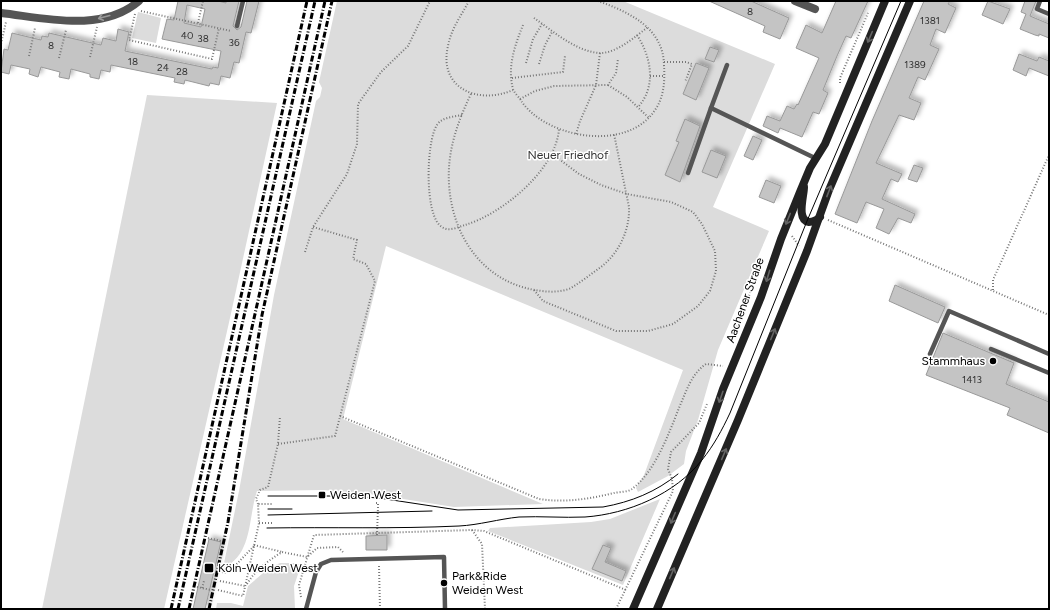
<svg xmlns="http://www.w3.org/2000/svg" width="1050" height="610" font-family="Figtree,sans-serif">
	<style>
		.green { fill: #dcdcdc }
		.building { fill: #c4c4c4; stroke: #999; fill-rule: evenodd; filter: url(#shadow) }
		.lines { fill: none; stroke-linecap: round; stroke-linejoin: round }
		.path { stroke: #777; stroke-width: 2; stroke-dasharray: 1 2; stroke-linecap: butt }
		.service { stroke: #555; stroke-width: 4.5 }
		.minor { stroke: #555; stroke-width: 8 }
		.secondary { stroke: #222; stroke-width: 8 }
		.tram { stroke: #000; stroke-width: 1 }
		.rail { stroke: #000; stroke-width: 3; stroke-dasharray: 6 2 1 2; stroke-linecap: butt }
		.oneway { stroke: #999 }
		.oneway2 { stroke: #646464 }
		.poi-dot { fill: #000; stroke: #fff; stroke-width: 1.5 }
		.labels { text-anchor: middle; stroke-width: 3; stroke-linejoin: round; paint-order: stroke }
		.number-label { font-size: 10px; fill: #313131 }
		.park-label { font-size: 12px; fill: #333; stroke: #fff }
		.street-label { font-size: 12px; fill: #000; stroke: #fff }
		.poi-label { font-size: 12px; fill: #000; stroke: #fff; text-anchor: start }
	</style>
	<defs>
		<filter id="shadow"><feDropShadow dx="3.5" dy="-3.5" stdDeviation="2" flood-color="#0004"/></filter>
	</defs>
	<rect width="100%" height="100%" fill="#fff"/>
	<g class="green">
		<path d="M 337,1 L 623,1 L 775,64 L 713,207 L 769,231 L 718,350 L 698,420 L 686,451 L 684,464 L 668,476 L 638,492 L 636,488 L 644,475 L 683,370 L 386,246 L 343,419 L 543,504 L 454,507 L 378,495 L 322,490 L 257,491 C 248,517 253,555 223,568 L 239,491 L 274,295 L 316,101 L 320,97 L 322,88 L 319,82 Z"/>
		<path d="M 138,12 L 161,18 L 156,43 L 132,38 Z"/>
		<path d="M 147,95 L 277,103 L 230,318 L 164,609 L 42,609 Z"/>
		<path d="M 660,499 L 623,585 L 488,531 L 490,528 L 591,522 L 610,519 Z"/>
		<path d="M 280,563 L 294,563 L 301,565 L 294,586 L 295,609 L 216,609 L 217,603 L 231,603 L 243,606 L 248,586 L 269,568 Z"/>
	</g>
	<g class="building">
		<path d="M 178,1 L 218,1 L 226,3 L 226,1 L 239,1 L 233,26 L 237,30 L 241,27 L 247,1 L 259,1 L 251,33 L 246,32 L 239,63 L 234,62 L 230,78 L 221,76 L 219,85 L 210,83 L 209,86 L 185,80 L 184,84 L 174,82 L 175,78 L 111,65 L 110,72 L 101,70 L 99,79 L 90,77 L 90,74 L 71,69 L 69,79 L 59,77 L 60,72 L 41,67 L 38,77 L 29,74 L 30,69 L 11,65 L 9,74 L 1,72 L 4,49 L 8,50 L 12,33 L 41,40 L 42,36 L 48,37 L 49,33 L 101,45 L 103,38 L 116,41 L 118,29 L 129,32 L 125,51 L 212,69 L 213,67 L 218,68 L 221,51 L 162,39 L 167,19 L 174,20 ZM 187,5 L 205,9 L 201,27 L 184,23 Z"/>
		<path d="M 709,1 L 751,1 L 789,18 L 780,39 L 763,32 L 765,26 Z"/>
		<path d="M 836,1 L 868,1 L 851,38 L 846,36 L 837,56 L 823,90 L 828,93 L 819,114 L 813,112 L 802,137 L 780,128 L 778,133 L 763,126 L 767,116 L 780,121 L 787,106 L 794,109 L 797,104 L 798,105 L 819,58 L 796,48 L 806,25 L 822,33 Z"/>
		<path d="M 924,1 L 950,1 L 948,4 L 956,8 L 945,33 L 936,29 L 930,45 L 939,49 L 925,80 L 918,77 L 909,98 L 921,103 L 914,120 L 899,115 L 876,163 L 902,174 L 898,182 L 891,179 L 882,199 L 915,214 L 911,223 L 898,218 L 889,234 L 876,228 L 884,209 L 866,202 L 857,223 L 835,214 L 872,121 Z"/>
		<path d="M 988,1 L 1010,9 L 1003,24 L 982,15 Z"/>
		<path d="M 1025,1 L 1036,1 L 1030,16 L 1049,24 L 1049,38 L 1039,34 L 1039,36 L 1035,35 L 1020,29 L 1026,14 L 1021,12 Z"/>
		<path d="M 710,47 L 719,50 L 714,62 L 705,59 Z"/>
		<path d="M 1019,54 L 1037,61 L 1039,57 L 1049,61 L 1049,76 L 1029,68 L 1026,76 L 1013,70 Z"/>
		<path d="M 696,63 L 709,68 L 696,100 L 683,94 Z"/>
		<path d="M 685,119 L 700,126 L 680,182 L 665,175 L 679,142 L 676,141 Z"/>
		<path d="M 753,136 L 762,140 L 753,160 L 744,156 Z"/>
		<path d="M 711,150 L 726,156 L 717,178 L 702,172 Z"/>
		<path d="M 914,165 L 923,168 L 917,182 L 908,179 Z"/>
		<path d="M 766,180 L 781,186 L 774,203 L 759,197 Z"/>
		<path d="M 895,285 L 945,307 L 938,323 L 889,301 Z"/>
		<path d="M 943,333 L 1014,363 L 1006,384 L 1049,402 L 1049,433 L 1007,415 L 1010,408 L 926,375 Z"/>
		<path d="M 387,535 L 387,550 L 366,550 L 366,536 Z"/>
		<path d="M 209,539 L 221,542 L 205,609 L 193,609 Z"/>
		<path d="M 603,545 L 611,548 L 605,562 L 626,571 L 622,581 L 592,569 Z"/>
	</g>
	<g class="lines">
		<g class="path">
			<path d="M 469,1 C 461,16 451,29 448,46 C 438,89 479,105 513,90"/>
			<path d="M 141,11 L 231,31"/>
			<path d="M 135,14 L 129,40 L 212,59 L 219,28"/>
			<path d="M 534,18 C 553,31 575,51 599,53 C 616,54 636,36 648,27"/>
			<path d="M 198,23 L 203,1"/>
			<path d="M 523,25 C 515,45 507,67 513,89 C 515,94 520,98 522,102 C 548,139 628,152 655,110 C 664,97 665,81 664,66 C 664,28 629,12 598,1"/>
			<path d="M 637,35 C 651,57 657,86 638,107"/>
			<path d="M 1,44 L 6,22"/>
			<path d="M 29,56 L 35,28"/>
			<path d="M 90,57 L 97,27"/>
			<path d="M 59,58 L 66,30"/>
			<path d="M 664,62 L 686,62 L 692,64 L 685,82"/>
			<path d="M 526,63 L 533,39 L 542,24"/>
			<path d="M 539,64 L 545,45 L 552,32"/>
			<path d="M 650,76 L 665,76"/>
			<path d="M 512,78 L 563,72 L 565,56"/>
			<path d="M 840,83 L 840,78 L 868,13"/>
			<path d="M 608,85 L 627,97 L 649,118"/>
			<path d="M 471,94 C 457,123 447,152 449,184 C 452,235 482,281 535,290 C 546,292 560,293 571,288 C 581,282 591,274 601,267 C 619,253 630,230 629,207 L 614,134"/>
			<path d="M 520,99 L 535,91 L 554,86 L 608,85 L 616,73 L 618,59"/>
			<path d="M 462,115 C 453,117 442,117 437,125 C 426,141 424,217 442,227 C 449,232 458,227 465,225 C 502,214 556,170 559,129"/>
			<path d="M 576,134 L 580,121 L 596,85 L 600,53"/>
			<path d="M 828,220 L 1049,315"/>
			<path d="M 792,236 L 799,246"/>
			<path d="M 305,252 L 313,227 L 347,174 L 357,144 L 358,104 L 381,72 L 408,46 L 430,1"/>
			<path d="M 534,290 L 543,301 L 616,331 L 648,331 L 673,324 L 698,306 L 710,291 L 716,271 L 715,251 L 702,224 L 693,212 L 671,202 L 627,194 L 601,185 L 579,174 L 551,153"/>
			<path d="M 993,290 L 993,280 L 1049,155"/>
			<path d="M 734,335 L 757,275"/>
			<path d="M 340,416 L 539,499 C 565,503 589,499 614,493 C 619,492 628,492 632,489 C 655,472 669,433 679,408 C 686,392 691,374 706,364 L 723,366"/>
			<path d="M 278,444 L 335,436 L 375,281 L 366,264 L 353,259 L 357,240 L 313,227"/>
			<path d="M 376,503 L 378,503 L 378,507 L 377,535"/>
			<path d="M 258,504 L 256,499 L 260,490 L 268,487 L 278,444 L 280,416"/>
			<path d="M 259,523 L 273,523"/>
			<path d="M 472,530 L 482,544 L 485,609"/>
			<path d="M 208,538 L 221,541"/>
			<path d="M 254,545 L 282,552"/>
			<path d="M 379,566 L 380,609"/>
			<path d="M 222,572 L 226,573 L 230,571 L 254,546"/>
			<path d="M 220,581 L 245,586"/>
			<path d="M 247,584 C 256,569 268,561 282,552 L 307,557 L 317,548 L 338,547 L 343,552"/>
			<path d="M 197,587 L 211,590"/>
			<path d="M 202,588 L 204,581"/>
			<path d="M 218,590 L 243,596 L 259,523 L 258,504 L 272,504"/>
			<path d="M 301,597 L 299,585 L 314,535 L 472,530 L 484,531 L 626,590"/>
			<path d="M 616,609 L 673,491 L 672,479 L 668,469 L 671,452 L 699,423 L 707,404"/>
		</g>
		<g class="service">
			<path d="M 1040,1 L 1037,9 L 1049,14"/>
			<path d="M 237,26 L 243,1"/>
			<path d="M 727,65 L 711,108 L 817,159"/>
			<path d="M 688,173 L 711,108"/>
			<path d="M 991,349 L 1049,373"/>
			<path d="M 930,354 L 949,311 L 1049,354"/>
			<path d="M 306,609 L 316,572 L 321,564 L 331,560 L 444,557 L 445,609"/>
		</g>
		<g class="minor">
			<path d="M 795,1 L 815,9"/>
			<path d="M 1,13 C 45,18 102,33 139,1"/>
		</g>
		<g class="secondary">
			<path d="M 804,187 C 804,196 796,220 809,222 C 814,222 817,220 820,217"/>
			<path d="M 633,609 L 701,453 L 723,389 L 761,297 L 781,239 L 800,192 L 810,168 L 825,144 L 885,1"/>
			<path d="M 657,609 L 738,420 L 807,251 L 829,190 L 910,1"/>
		</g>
		<g class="tram">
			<path d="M 268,496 L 347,496 L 379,498 L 458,510 L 603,507 C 631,502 656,492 678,474"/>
			<path d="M 268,509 L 292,509"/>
			<path d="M 268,515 L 432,511"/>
			<path d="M 267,528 C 331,527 395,529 459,526 C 479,525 499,519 519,517 C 541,516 563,518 585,517 C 628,514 675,494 702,460 C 714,445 722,430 730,413 L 807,221 L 901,1"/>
		</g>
		<g class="rail">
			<path d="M 171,609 L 307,1"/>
			<path d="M 178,609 L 315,1"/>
			<path d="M 189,609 L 325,1"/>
			<path d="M 209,609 L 228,522 L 262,315 L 332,1"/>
		</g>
	</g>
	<defs><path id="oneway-shaft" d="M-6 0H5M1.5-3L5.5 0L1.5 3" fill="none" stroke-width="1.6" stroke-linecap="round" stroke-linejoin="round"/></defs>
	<use class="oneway" href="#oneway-shaft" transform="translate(104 17) rotate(165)"/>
	<g class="oneway2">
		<use href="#oneway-shaft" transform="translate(870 37) rotate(113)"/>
		<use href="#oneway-shaft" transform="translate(829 191) rotate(-69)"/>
		<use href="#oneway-shaft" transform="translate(788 219) rotate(112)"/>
		<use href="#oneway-shaft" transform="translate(768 276) rotate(107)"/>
		<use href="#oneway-shaft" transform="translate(773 334) rotate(-68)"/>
		<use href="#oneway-shaft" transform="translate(721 397) rotate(109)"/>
		<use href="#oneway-shaft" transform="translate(724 454) rotate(-67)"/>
		<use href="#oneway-shaft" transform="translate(673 518) rotate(113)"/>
		<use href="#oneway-shaft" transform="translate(672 573) rotate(-67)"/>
	</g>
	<g class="poi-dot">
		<circle cx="993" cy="361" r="4"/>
		<rect x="318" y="491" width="8" height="8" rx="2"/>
		<rect x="204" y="563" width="10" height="10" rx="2"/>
		<circle cx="444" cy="583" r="4"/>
	</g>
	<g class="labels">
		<g class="number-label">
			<text x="750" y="15">8</text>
			<text x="930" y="24">1381</text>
			<text x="187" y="39">40</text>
			<text x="203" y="42">38</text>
			<text x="234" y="46">36</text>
			<text x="51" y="49">8</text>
			<text x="133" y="65">18</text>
			<text x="915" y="68">1389</text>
			<text x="163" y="71">24</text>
			<text x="182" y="75">28</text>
			<text x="972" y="383">1413</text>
		</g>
		<g class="park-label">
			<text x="568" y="159">Neuer Friedhof</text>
		</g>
		<g class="street-label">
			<text transform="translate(745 300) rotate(-70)" y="4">Aachener Straße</text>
		</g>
		<g class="poi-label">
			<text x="985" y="365" text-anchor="end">Stammhaus</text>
			<text x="330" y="499">Weiden West</text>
			<text x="218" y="572">Köln-Weiden West</text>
			<text x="452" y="580">Park&amp;Ride<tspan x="452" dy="14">Weiden West</tspan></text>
		</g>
	</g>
	<rect width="1050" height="610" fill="none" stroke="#000000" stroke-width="4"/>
</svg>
